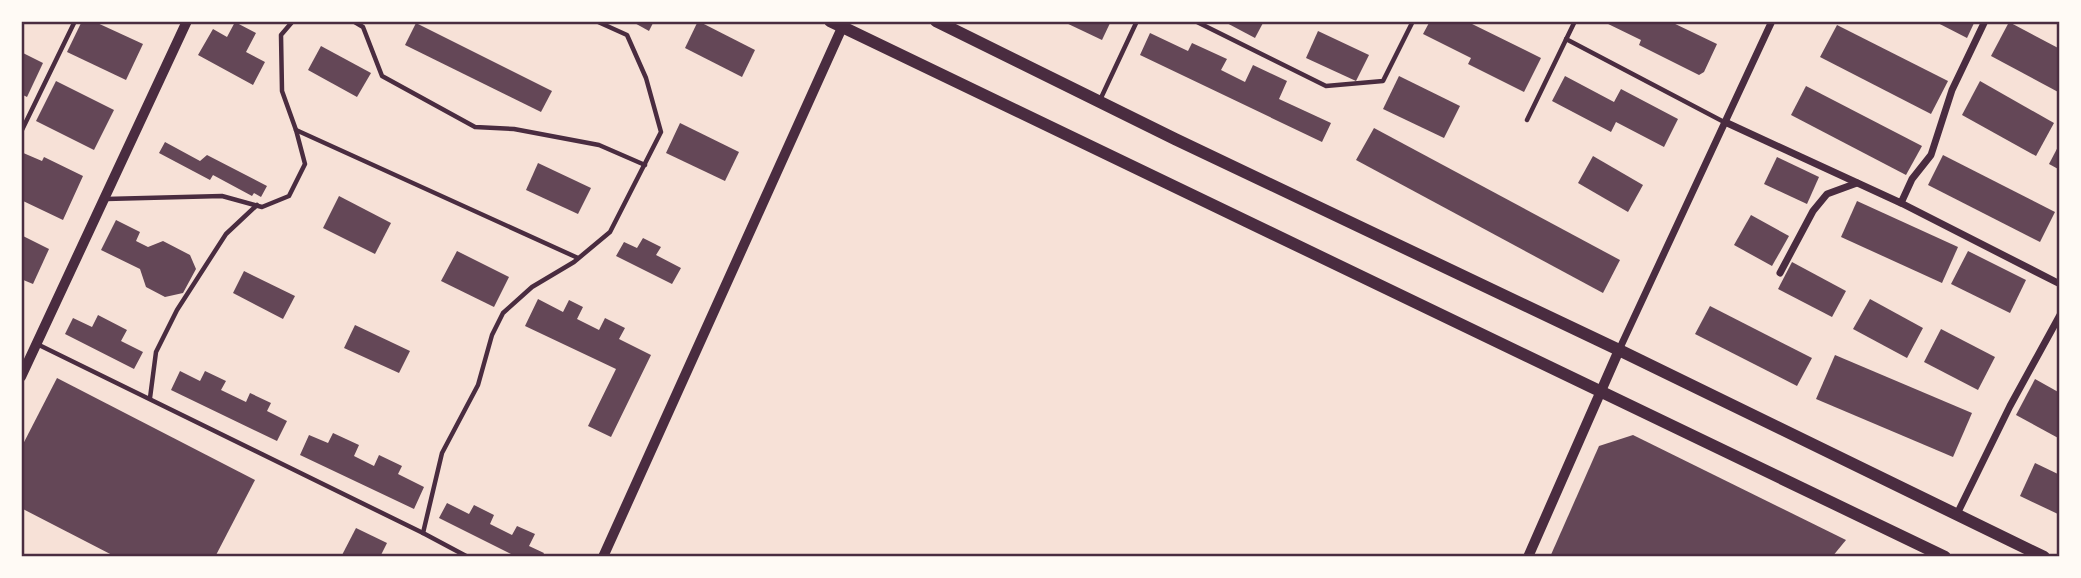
<svg xmlns="http://www.w3.org/2000/svg" width="2081" height="578" font-family="Lora,serif">
	<style>
		.building { fill: #644757 }
		.lines { fill: none; stroke-linecap: round; stroke-linejoin: round }
		.service { stroke: #4a2c40; stroke-width: 4.5 }
		.minor { stroke: #4a2c40; stroke-width: 7 }
		.tertiary { stroke: #4a2c40; stroke-width: 10 }
		.secondary { stroke: #4a2c40; stroke-width: 12 }
		.neatline { fill: none; stroke: #4a2c40; stroke-width: 2.5 }
	</style>
	<rect width="100%" height="100%" fill="#f7e1d7"/>
	<g class="building">
		<path d="M 82,21 L 93,21 L 143,44 L 126,80 L 67,52 Z"/>
		<path d="M 631,21 L 654,21 L 649,31 Z"/>
		<path d="M 698,21 L 755,50 L 742,77 L 685,48 Z"/>
		<path d="M 1062,21 L 1111,21 L 1102,40 Z"/>
		<path d="M 1223,21 L 1264,21 L 1255,38 Z"/>
		<path d="M 1430,21 L 1466,21 L 1541,58 L 1524,92 L 1468,64 L 1471,58 L 1423,34 Z"/>
		<path d="M 1602,21 L 1669,21 L 1717,44 L 1704,72 L 1699,75 L 1639,45 L 1641,40 Z"/>
		<path d="M 1934,21 L 1975,21 L 1967,38 Z"/>
		<path d="M 235,22 L 256,33 L 246,52 L 265,62 L 253,85 L 198,55 L 213,29 L 227,37 Z"/>
		<path d="M 2009,22 L 2060,49 L 2060,93 L 1991,56 Z"/>
		<path d="M 416,23 L 552,91 L 541,112 L 405,45 Z"/>
		<path d="M 1837,25 L 1948,81 L 1931,114 L 1820,57 Z"/>
		<path d="M 1318,31 L 1369,55 L 1356,81 L 1306,58 Z"/>
		<path d="M 1150,33 L 1188,51 L 1192,43 L 1227,59 L 1221,70 L 1245,82 L 1253,65 L 1287,81 L 1279,99 L 1331,123 L 1322,142 L 1140,55 Z"/>
		<path d="M 321,46 L 371,73 L 357,97 L 308,70 Z"/>
		<path d="M 21,52 L 43,63 L 27,97 L 21,94 Z"/>
		<path d="M 1399,76 L 1460,106 L 1444,138 L 1383,109 Z"/>
		<path d="M 1565,76 L 1614,102 L 1621,89 L 1678,119 L 1664,147 L 1616,122 L 1611,132 L 1552,101 Z"/>
		<path d="M 56,81 L 114,110 L 94,150 L 36,121 Z"/>
		<path d="M 1980,81 L 2054,123 L 2036,156 L 1962,115 Z"/>
		<path d="M 1806,86 L 1922,146 L 1906,175 L 1791,115 Z"/>
		<path d="M 680,123 L 739,152 L 725,181 L 666,153 Z"/>
		<path d="M 1374,128 L 1620,260 L 1603,293 L 1356,160 Z"/>
		<path d="M 165,142 L 200,161 L 207,155 L 267,186 L 261,197 L 254,193 L 252,196 L 213,175 L 210,180 L 159,153 Z"/>
		<path d="M 2060,143 L 2060,170 L 2049,164 Z"/>
		<path d="M 21,152 L 42,161 L 44,157 L 83,176 L 63,220 L 21,200 Z"/>
		<path d="M 1943,155 L 2055,212 L 2040,242 L 1928,185 Z"/>
		<path d="M 1593,156 L 1643,185 L 1628,212 L 1578,183 Z"/>
		<path d="M 1777,157 L 1819,177 L 1807,204 L 1764,184 Z"/>
		<path d="M 538,163 L 591,188 L 578,214 L 526,190 Z"/>
		<path d="M 339,196 L 391,223 L 375,254 L 323,228 Z"/>
		<path d="M 1857,201 L 1958,247 L 1942,283 L 1841,237 Z"/>
		<path d="M 1751,215 L 1789,236 L 1772,266 L 1734,245 Z"/>
		<path d="M 116,220 L 140,232 L 136,241 L 148,247 L 163,241 L 190,255 L 196,269 L 183,293 L 165,297 L 146,287 L 140,269 L 101,250 Z"/>
		<path d="M 21,235 L 49,249 L 33,284 L 21,279 Z"/>
		<path d="M 643,238 L 661,247 L 656,255 L 681,268 L 672,284 L 616,256 L 624,242 L 637,248 Z"/>
		<path d="M 457,251 L 509,277 L 494,307 L 441,281 Z"/>
		<path d="M 1968,251 L 2026,280 L 2010,313 L 1951,284 Z"/>
		<path d="M 1792,262 L 1846,291 L 1832,317 L 1778,289 Z"/>
		<path d="M 244,271 L 295,296 L 283,319 L 233,293 Z"/>
		<path d="M 538,299 L 563,312 L 569,300 L 583,307 L 577,319 L 599,330 L 605,318 L 625,328 L 619,339 L 651,355 L 611,437 L 588,426 L 616,369 L 525,326 Z"/>
		<path d="M 1870,299 L 1923,328 L 1907,358 L 1853,329 Z"/>
		<path d="M 1710,306 L 1812,358 L 1797,386 L 1695,334 Z"/>
		<path d="M 98,315 L 127,330 L 121,341 L 143,352 L 134,369 L 65,334 L 73,318 L 92,327 Z"/>
		<path d="M 355,325 L 410,351 L 399,373 L 344,348 Z"/>
		<path d="M 1941,329 L 1995,357 L 1978,390 L 1924,362 Z"/>
		<path d="M 1835,355 L 1972,413 L 1953,457 L 1816,399 Z"/>
		<path d="M 180,371 L 200,381 L 205,371 L 226,381 L 221,390 L 246,402 L 250,393 L 271,403 L 267,411 L 287,421 L 277,441 L 171,390 Z"/>
		<path d="M 57,378 L 255,480 L 215,557 L 116,557 L 21,508 L 21,448 Z"/>
		<path d="M 2035,379 L 2060,393 L 2060,439 L 2016,415 Z"/>
		<path d="M 333,433 L 359,445 L 354,456 L 374,466 L 379,455 L 402,466 L 398,474 L 424,487 L 414,509 L 300,455 L 309,435 L 328,443 Z"/>
		<path d="M 1633,435 L 1846,540 L 1832,557 L 1550,557 L 1599,446 Z"/>
		<path d="M 2035,463 L 2060,475 L 2060,515 L 2020,496 Z"/>
		<path d="M 447,503 L 469,514 L 474,505 L 494,515 L 490,524 L 512,535 L 517,526 L 535,534 L 529,546 L 544,553 L 542,557 L 517,557 L 439,518 Z"/>
		<path d="M 356,528 L 387,543 L 380,557 L 341,557 Z"/>
	</g>
	<g class="lines">
		<g class="service">
			<path d="M 353,21 L 363,27 L 382,76 L 475,127 L 514,129 L 599,145 L 645,165"/>
			<path d="M 1195,21 L 1326,86 L 1383,81 L 1413,21"/>
			<path d="M 1566,39 L 1724,122"/>
			<path d="M 1100,100 L 1137,21"/>
			<path d="M 1527,120 L 1575,21"/>
			<path d="M 296,130 L 578,258"/>
			<path d="M 21,132 L 75,21"/>
			<path d="M 106,199 L 222,196 L 262,207 L 289,196 L 305,164 L 296,130 L 282,91 L 281,35 L 293,21"/>
			<path d="M 39,345 L 423,533 L 468,557"/>
			<path d="M 150,398 L 156,352 L 177,310 L 226,234 L 257,205"/>
			<path d="M 423,533 L 442,453 L 478,385 L 492,335 L 503,313 L 532,287 L 574,262 L 610,232 L 661,132 L 646,78 L 627,35 L 596,21"/>
		</g>
		<g class="minor">
			<path d="M 1725,122 L 1901,203 L 1912,179 L 1931,155 L 1952,90 L 1985,21"/>
			<path d="M 1901,203 L 2060,284"/>
			<path d="M 1780,273 L 1813,211 L 1827,194 L 1857,183"/>
			<path d="M 1619,350 L 1772,21"/>
			<path d="M 1957,514 L 2010,406 L 2060,315"/>
		</g>
		<g class="tertiary">
			<path d="M 21,377 L 187,21"/>
			<path d="M 603,557 L 845,21"/>
			<path d="M 1528,557 L 1619,350"/>
		</g>
		<g class="secondary">
			<path d="M 830,21 L 1945,557"/>
			<path d="M 936,21 L 1175,139 L 1619,350 L 2044,557"/>
		</g>
	</g>
	<rect width="2081" height="578" fill="none" stroke="#fffaf5" stroke-width="46"/>
	<rect x="23" y="23" width="2035" height="532" class="neatline"/>
</svg>
